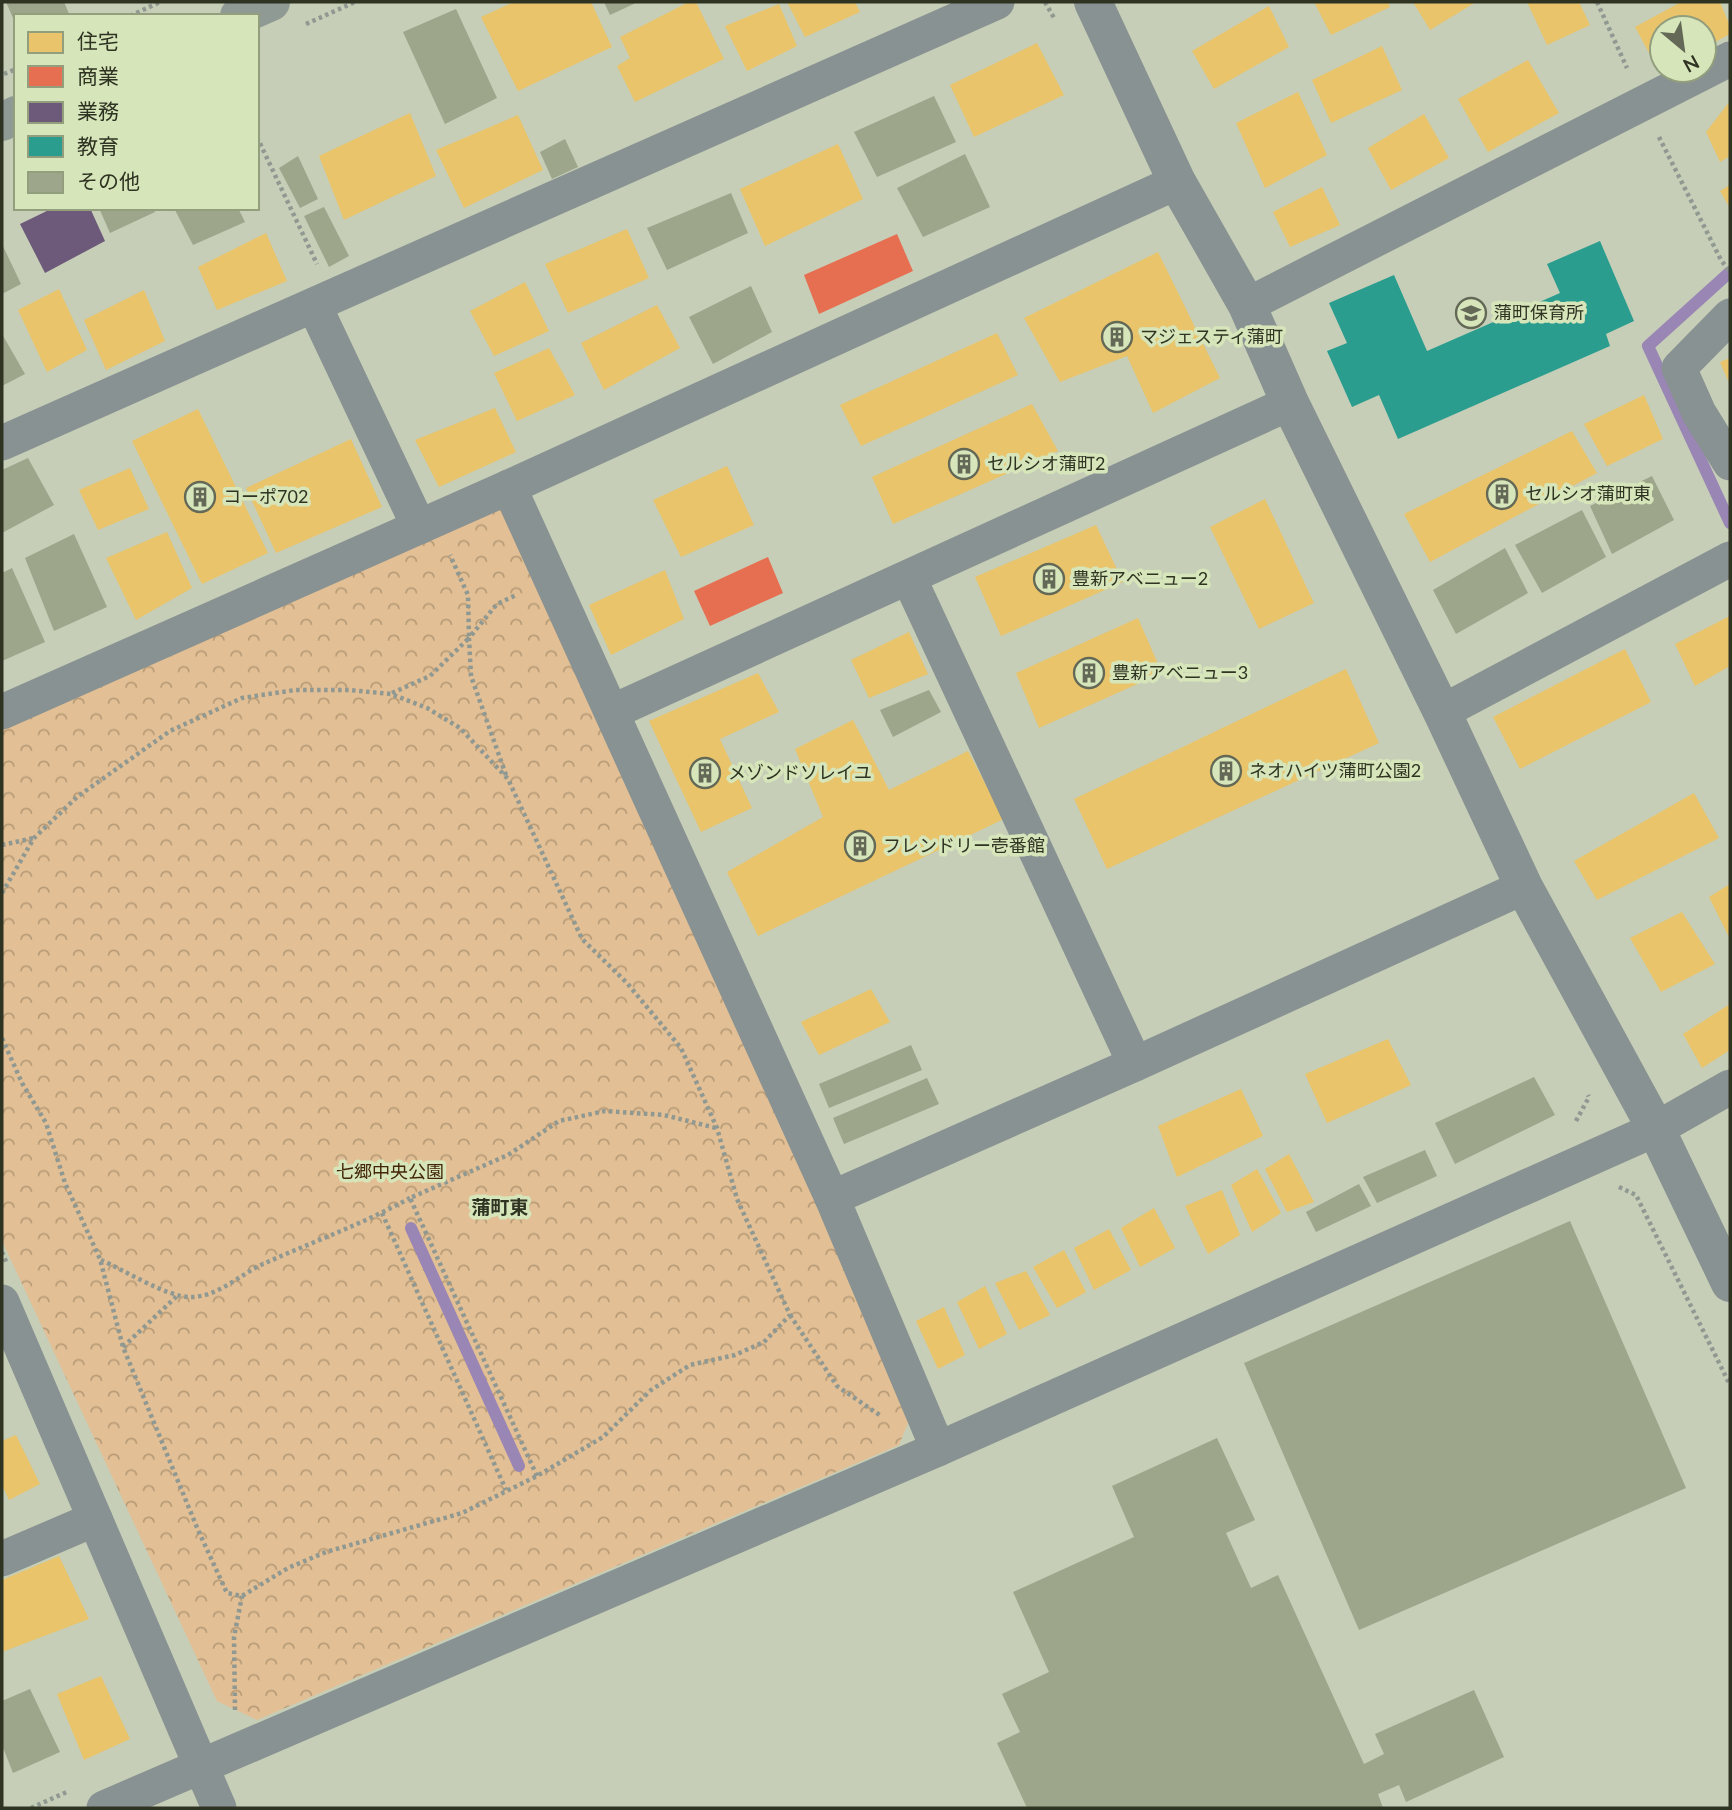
<svg xmlns="http://www.w3.org/2000/svg" width="1732" height="1810" font-family="Lato,'Noto Sans JP',sans-serif">
	<style>
		.forest { fill: url(#forest-crowns) }
		.homes { fill: #e9c46a }
		.shops { fill: #e76f51 }
		.offices { fill: #6d597a }
		.schools { fill: #2a9d8f }
		.lines { fill: none; stroke-linecap: round; stroke-linejoin: round }
		.stream { stroke: #9986b4; stroke-width: 12 }
		.building { fill: #9da58a }
		.path { stroke: #909892; stroke-width: 4.5; stroke-dasharray: 3.5 3.5; stroke-linecap: butt }
		.minor { stroke: #899292; stroke-width: 35 }
		.tertiary { stroke: #899292; stroke-width: 38 }
		.secondary { stroke: #8f9a94; stroke-width: 38 }
		.labels { text-anchor: middle; stroke-width: 7; stroke-linejoin: round; paint-order: stroke }
		.poi-label { font-size: 18px; fill: #2e3322; stroke: #d7e5ba; text-anchor: start }
		.park-label { font-size: 18px; fill: #432609; stroke: #d7e5ba }
		.neighbourhood-label { font-size: 19px; font-weight: bold; fill: #2e3322; stroke: #d7e5ba }
	</style>
	<defs>
		<pattern id="forest-crowns" width="20" height="18" patternUnits="userSpaceOnUse" patternTransform="scale(1.75)"><rect width="20" height="18" fill="#e2bf94"/><path d="M2 6a3 3 0 1 1 6 0M12 15a3 3 0 1 1 6 0" fill="none" stroke="#b89c78"/></pattern>
	</defs>
	<rect width="100%" height="100%" fill="#c6ceb7"/>
	<path class="forest" d="M 509,487 L 911,1416 L 899,1445 L 257,1720 L 217,1701 L 2,1241 L 2,712 Z"/>
	<g class="homes">
		<path d="M 514,2 L 591,2 L 612,47 L 518,91 L 481,17 Z"/>
		<path d="M 689,2 L 696,2 L 724,59 L 635,102 L 617,66 L 630,58 L 620,37 Z"/>
		<path d="M 787,2 L 855,2 L 860,12 L 805,37 Z"/>
		<path d="M 1314,2 L 1388,2 L 1390,7 L 1331,35 Z"/>
		<path d="M 1413,2 L 1476,2 L 1430,30 Z"/>
		<path d="M 1527,2 L 1579,2 L 1590,25 L 1547,45 Z"/>
		<path d="M 1681,2 L 1720,2 L 1730,26 L 1730,34 L 1704,48 L 1704,28 L 1662,28 L 1662,70 L 1666,70 L 1660,73 L 1635,27 Z"/>
		<path d="M 779,4 L 797,46 L 747,71 L 725,26 Z"/>
		<path d="M 1269,6 L 1289,47 L 1214,89 L 1192,51 Z"/>
		<path d="M 1037,43 L 1064,95 L 974,137 L 950,85 Z"/>
		<path d="M 1382,46 L 1402,90 L 1331,123 L 1312,80 Z"/>
		<path d="M 1528,60 L 1559,113 L 1488,152 L 1458,99 Z"/>
		<path d="M 1298,92 L 1327,155 L 1265,188 L 1236,123 Z"/>
		<path d="M 1730,101 L 1730,156 L 1720,162 L 1706,132 Z"/>
		<path d="M 410,113 L 436,176 L 344,220 L 319,156 Z"/>
		<path d="M 1424,114 L 1449,158 L 1391,190 L 1368,148 Z"/>
		<path d="M 518,115 L 543,170 L 464,208 L 436,150 Z"/>
		<path d="M 838,144 L 863,199 L 765,246 L 740,189 Z"/>
		<path d="M 1730,185 L 1730,208 L 1720,191 Z"/>
		<path d="M 1322,187 L 1340,225 L 1290,247 L 1273,212 Z"/>
		<path d="M 627,229 L 649,278 L 568,313 L 545,264 Z"/>
		<path d="M 266,233 L 287,281 L 217,310 L 198,267 Z"/>
		<path d="M 1158,252 L 1220,378 L 1153,413 L 1127,356 L 1060,382 L 1024,318 Z"/>
		<path d="M 525,282 L 549,331 L 494,356 L 470,311 Z"/>
		<path d="M 59,289 L 87,350 L 47,372 L 18,310 Z"/>
		<path d="M 144,290 L 165,341 L 106,370 L 84,320 Z"/>
		<path d="M 657,305 L 680,348 L 604,390 L 581,343 Z"/>
		<path d="M 997,333 L 1018,375 L 861,446 L 840,405 Z"/>
		<path d="M 549,348 L 575,395 L 517,421 L 494,373 Z"/>
		<path d="M 1730,358 L 1730,385 L 1720,362 Z"/>
		<path d="M 1644,395 L 1663,439 L 1607,466 L 1584,424 Z"/>
		<path d="M 1032,404 L 1058,451 L 893,524 L 872,477 Z"/>
		<path d="M 495,408 L 516,452 L 439,487 L 415,440 Z"/>
		<path d="M 198,409 L 268,553 L 202,584 L 132,441 Z"/>
		<path d="M 1572,431 L 1597,473 L 1430,562 L 1404,514 Z"/>
		<path d="M 351,439 L 382,507 L 276,553 L 246,488 Z"/>
		<path d="M 727,466 L 754,525 L 681,557 L 653,500 Z"/>
		<path d="M 130,468 L 149,509 L 98,530 L 79,490 Z"/>
		<path d="M 1265,499 L 1314,603 L 1259,629 L 1210,527 Z"/>
		<path d="M 1096,525 L 1123,582 L 1001,636 L 975,577 Z"/>
		<path d="M 167,532 L 192,588 L 136,620 L 106,558 Z"/>
		<path d="M 665,570 L 684,619 L 611,655 L 589,605 Z"/>
		<path d="M 1730,616 L 1730,666 L 1695,686 L 1675,644 Z"/>
		<path d="M 1138,618 L 1162,673 L 1039,728 L 1016,673 Z"/>
		<path d="M 909,632 L 928,674 L 869,698 L 851,660 Z"/>
		<path d="M 1625,649 L 1651,702 L 1520,769 L 1493,717 Z"/>
		<path d="M 1346,669 L 1379,743 L 1107,869 L 1074,799 Z"/>
		<path d="M 758,673 L 779,712 L 720,739 L 752,808 L 701,832 L 649,721 Z"/>
		<path d="M 853,720 L 889,790 L 968,751 L 1004,819 L 758,936 L 727,872 L 823,817 L 795,749 Z"/>
		<path d="M 1694,793 L 1719,838 L 1597,900 L 1574,861 Z"/>
		<path d="M 1730,884 L 1730,939 L 1709,897 Z"/>
		<path d="M 1682,912 L 1715,964 L 1661,992 L 1630,938 Z"/>
		<path d="M 871,989 L 890,1022 L 819,1055 L 801,1022 Z"/>
		<path d="M 1730,1004 L 1730,1050 L 1702,1068 L 1683,1034 Z"/>
		<path d="M 1388,1039 L 1411,1085 L 1327,1123 L 1305,1074 Z"/>
		<path d="M 1241,1089 L 1263,1136 L 1177,1177 L 1158,1126 Z"/>
		<path d="M 1289,1154 L 1314,1202 L 1287,1212 L 1265,1169 Z"/>
		<path d="M 1257,1169 L 1281,1213 L 1252,1232 L 1231,1185 Z"/>
		<path d="M 1222,1190 L 1240,1235 L 1208,1254 L 1185,1206 Z"/>
		<path d="M 1154,1208 L 1175,1248 L 1140,1267 L 1121,1228 Z"/>
		<path d="M 1109,1229 L 1131,1270 L 1094,1290 L 1074,1248 Z"/>
		<path d="M 1064,1250 L 1086,1292 L 1057,1308 L 1033,1267 Z"/>
		<path d="M 1026,1271 L 1050,1315 L 1019,1330 L 995,1283 Z"/>
		<path d="M 985,1286 L 1007,1334 L 979,1349 L 957,1302 Z"/>
		<path d="M 944,1307 L 965,1355 L 938,1369 L 916,1321 Z"/>
		<path d="M 16,1435 L 40,1484 L 9,1500 L 2,1485 L 2,1441 Z"/>
		<path d="M 59,1556 L 89,1619 L 2,1652 L 2,1580 Z"/>
		<path d="M 101,1676 L 130,1739 L 84,1760 L 57,1694 Z"/>
	</g>
	<g class="shops">
		<path d="M 897,234 L 913,271 L 819,314 L 804,275 Z"/>
		<path d="M 768,557 L 783,593 L 710,626 L 694,591 Z"/>
	</g>
	<path class="offices" d="M 53,208 L 90,208 L 105,241 L 45,273 L 20,224 Z"/>
	<path class="schools" d="M 1600,241 L 1634,321 L 1606,334 L 1610,346 L 1398,439 L 1379,395 L 1352,407 L 1327,351 L 1347,343 L 1329,303 L 1394,275 L 1427,351 L 1560,293 L 1547,264 Z"/>
	<g class="lines">
		<g class="stream">
			<path d="M 1730,272 L 1648,346 L 1730,523"/>
			<path d="M 411,1228 L 519,1466"/>
		</g>
	</g>
	<g class="building">
		<path d="M 6,2 L 64,2 L 70,16 L 16,16 L 16,25 Z"/>
		<path d="M 604,2 L 638,2 L 610,15 Z"/>
		<path d="M 456,9 L 497,98 L 445,124 L 403,32 Z"/>
		<path d="M 934,96 L 956,142 L 877,177 L 854,132 Z"/>
		<path d="M 565,139 L 578,167 L 552,179 L 540,152 Z"/>
		<path d="M 965,154 L 990,207 L 923,237 L 897,188 Z"/>
		<path d="M 298,156 L 318,199 L 300,208 L 279,168 Z"/>
		<path d="M 731,193 L 748,233 L 667,270 L 647,228 Z"/>
		<path d="M 324,207 L 349,256 L 329,267 L 304,216 Z"/>
		<path d="M 99,208 L 154,208 L 155,212 L 110,233 Z"/>
		<path d="M 174,208 L 238,208 L 245,222 L 193,245 Z"/>
		<path d="M 2,244 L 21,284 L 2,294 Z"/>
		<path d="M 751,286 L 772,332 L 713,364 L 689,317 Z"/>
		<path d="M 2,334 L 25,374 L 2,386 Z"/>
		<path d="M 28,458 L 54,505 L 2,533 L 2,470 Z"/>
		<path d="M 1652,476 L 1674,520 L 1612,554 L 1590,506 Z"/>
		<path d="M 1582,510 L 1606,557 L 1542,593 L 1515,545 Z"/>
		<path d="M 74,534 L 107,607 L 54,631 L 25,558 Z"/>
		<path d="M 1505,548 L 1528,593 L 1456,634 L 1433,590 Z"/>
		<path d="M 12,568 L 45,642 L 2,661 L 2,573 Z"/>
		<path d="M 929,690 L 941,712 L 893,737 L 880,710 Z"/>
		<path d="M 911,1045 L 922,1070 L 829,1108 L 819,1084 Z"/>
		<path d="M 1534,1077 L 1555,1115 L 1455,1164 L 1435,1123 Z"/>
		<path d="M 927,1078 L 939,1104 L 844,1144 L 833,1118 Z"/>
		<path d="M 1425,1150 L 1437,1176 L 1377,1203 L 1363,1177 Z"/>
		<path d="M 1359,1184 L 1371,1206 L 1316,1232 L 1306,1212 Z"/>
		<path d="M 1570,1221 L 1686,1488 L 1359,1630 L 1244,1363 Z"/>
		<path d="M 1217,1438 L 1255,1520 L 1226,1533 L 1251,1588 L 1278,1575 L 1364,1764 L 1384,1754 L 1375,1734 L 1474,1690 L 1504,1757 L 1406,1802 L 1399,1785 L 1378,1794 L 1383,1808 L 1027,1808 L 997,1743 L 1020,1732 L 1002,1694 L 1049,1672 L 1013,1592 L 1134,1537 L 1112,1486 Z"/>
		<path d="M 30,1689 L 60,1752 L 13,1773 L 2,1745 L 2,1701 Z"/>
	</g>
	<g class="lines">
		<g class="path">
			<path d="M 1045,2 L 1054,18"/>
			<path d="M 1597,2 L 1627,68"/>
			<path d="M 130,16 L 160,2"/>
			<path d="M 306,24 L 355,2"/>
			<path d="M 4,74 L 16,69"/>
			<path d="M 257,137 L 317,264"/>
			<path d="M 1659,137 L 1721,260 L 1730,272"/>
			<path d="M 392,693 L 430,676 L 469,638 L 468,595 L 450,555"/>
			<path d="M 506,775 L 471,676 L 469,638 L 497,604 L 516,595"/>
			<path d="M 2,845 L 34,838"/>
			<path d="M 2,893 L 34,838 L 77,797 L 170,731 L 242,698 L 295,690 L 349,690 L 391,694 L 427,708 L 460,728 L 508,779 L 582,939 L 627,983 L 681,1048 L 717,1128 L 737,1199 L 790,1315 L 764,1342 L 735,1355 L 690,1365 L 651,1390 L 603,1437 L 537,1476 L 462,1513 L 326,1552 L 288,1568 L 242,1596 L 227,1593 L 198,1530 L 123,1347 L 100,1259 L 65,1183 L 46,1123 L 22,1083 L 2,1038"/>
			<path d="M 1576,1121 L 1589,1097 L 1588,1095"/>
			<path d="M 1619,1187 L 1636,1195 L 1730,1385"/>
			<path d="M 382,1213 L 506,1490"/>
			<path d="M 2,1252 L 7,1264"/>
			<path d="M 101,1260 C 124,1270 167,1297 190,1297 C 216,1298 241,1274 263,1264 C 312,1242 363,1224 410,1198"/>
			<path d="M 790,1315 L 837,1386 L 881,1416"/>
			<path d="M 123,1347 L 177,1296"/>
			<path d="M 537,1476 L 410,1198 L 508,1155 L 559,1121 L 605,1111 L 664,1115 L 716,1128"/>
			<path d="M 235,1710 L 234,1637 L 242,1596"/>
			<path d="M 31,1808 L 69,1791"/>
		</g>
		<g class="minor">
			<path d="M 314,305 L 419,527"/>
			<path d="M 1247,305 L 1730,59"/>
			<path d="M 1730,316 L 1679,368 L 1699,413 L 1730,463"/>
			<path d="M 2,443 L 997,2"/>
			<path d="M 509,487 L 832,1198 L 938,1449"/>
			<path d="M 909,578 L 1135,1064"/>
			<path d="M 2,712 L 509,487 L 1177,182"/>
			<path d="M 612,712 L 1290,403"/>
			<path d="M 1442,712 L 1730,559"/>
			<path d="M 832,1198 L 1135,1064 L 1524,887"/>
			<path d="M 2,1302 L 219,1808"/>
			<path d="M 2,1559 L 95,1519"/>
			<path d="M 104,1808 L 938,1449 L 1656,1129 L 1730,1087"/>
		</g>
		<path class="tertiary" d="M 1093,2 L 1177,182 L 1247,305 L 1290,403 L 1442,712 L 1524,887 L 1656,1129 L 1730,1283"/>
		<g class="secondary">
			<path d="M 239,16 L 271,2"/>
			<path d="M 2,122 L 16,115"/>
		</g>
	</g>
	<defs>
		<g id="school-ring" transform="scale(1.575)"><circle r="9.5" fill="#d7e5ba" stroke="#636956" stroke-width="1.5"/><path d="M0-5L7-2L0 1L-7-2ZM-4 1L0 2.5L4 1V4Q0 6-4 4Z" fill="#636956"/></g>
		<g id="building-ring" transform="scale(1.575)"><circle r="9.5" fill="#d7e5ba" stroke="#636956" stroke-width="1.5"/><path d="M-4-6H4V6H1V3H-1V6H-4ZM-2.5-4.3h1.7v1.8h-1.7ZM.8-4.3h1.7v1.8H.8ZM-2.5-1h1.7V.8h-1.7ZM.8-1h1.7V.8H.8Z" fill="#636956"/></g>
	</defs>
	<g fill-rule="evenodd">
		<use href="#school-ring" x="1471" y="313"/>
		<use href="#building-ring" x="1117" y="337"/>
		<use href="#building-ring" x="964" y="464"/>
		<use href="#building-ring" x="1502" y="494"/>
		<use href="#building-ring" x="200" y="497"/>
		<use href="#building-ring" x="1049" y="579"/>
		<use href="#building-ring" x="1089" y="673"/>
		<use href="#building-ring" x="1226" y="771"/>
		<use href="#building-ring" x="705" y="773"/>
		<use href="#building-ring" x="860" y="846"/>
	</g>
	<g class="labels">
		<g class="poi-label">
			<text x="1494" y="319">蒲町保育所</text>
			<text x="1140" y="343">マジェスティ蒲町</text>
			<text x="987" y="470">セルシオ蒲町2</text>
			<text x="1525" y="500">セルシオ蒲町東</text>
			<text x="223" y="503">コーポ702</text>
			<text x="1072" y="585">豊新アベニュー2</text>
			<text x="1112" y="679">豊新アベニュー3</text>
			<text x="1249" y="777">ネオハイツ蒲町公園2</text>
			<text x="728" y="779">メゾンドソレイユ</text>
			<text x="883" y="852">フレンドリー壱番館</text>
		</g>
		<g class="park-label">
			<text x="390" y="1178">七郷中央公園</text>
		</g>
		<g class="neighbourhood-label">
			<text x="500" y="1214">蒲町東</text>
		</g>
	</g>
	<rect width="1732" height="1810" fill="none" stroke="#2e3322" stroke-width="7"/>
	<rect x="14" y="14" width="245" height="196" fill="#d7e5ba" stroke="#939e7d" stroke-width="2"/>
	<rect x="28" y="32" width="35" height="21" fill="#e9c46a" stroke="#939e7d" stroke-width="2"/>
	<text x="77" y="49" font-size="21" fill="#2e3322">住宅</text>
	<rect x="28" y="66" width="35" height="21" fill="#e76f51" stroke="#939e7d" stroke-width="2"/>
	<text x="77" y="84" font-size="21" fill="#2e3322">商業</text>
	<rect x="28" y="102" width="35" height="21" fill="#6d597a" stroke="#939e7d" stroke-width="2"/>
	<text x="77" y="119" font-size="21" fill="#2e3322">業務</text>
	<rect x="28" y="136" width="35" height="21" fill="#2a9d8f" stroke="#939e7d" stroke-width="2"/>
	<text x="77" y="154" font-size="21" fill="#2e3322">教育</text>
	<rect x="28" y="172" width="35" height="21" fill="#9da58a" stroke="#939e7d" stroke-width="2"/>
	<text x="77" y="189" font-size="21" fill="#2e3322">その他</text>
	<g transform="translate(1683 49) rotate(151)"><circle r="33" fill="#d7e5ba" stroke="#939e7d" stroke-width="2"/>
	<path d="M0-5L12 26L0 18L-12 26Z" fill="#636956"/>
	<text y="-10" font-size="19" font-weight="bold" text-anchor="middle" fill="#2e3322">N</text>
	</g>
</svg>
